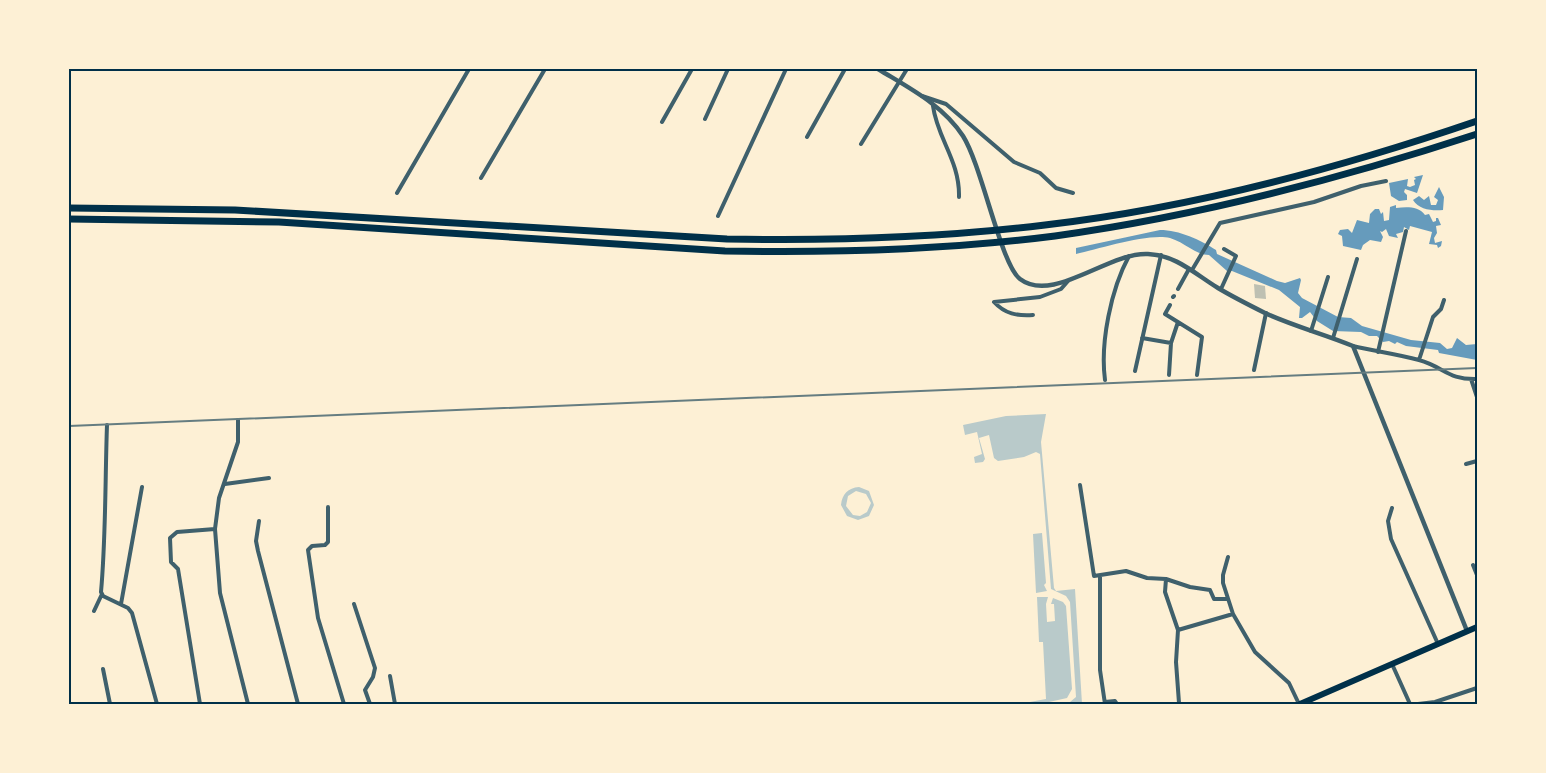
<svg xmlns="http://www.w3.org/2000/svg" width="1546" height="773" font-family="Lato,sans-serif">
<rect width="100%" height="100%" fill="#fdf0d5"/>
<path fill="#b9caca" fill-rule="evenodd" d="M 1046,414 L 1041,442 L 1054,588 L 1056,591 L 1075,589 L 1082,704 L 1059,704 L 1070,702 L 1076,697 L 1070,602 L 1066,596 L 1051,589 L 1040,454 L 1036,452 L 1024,457 L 998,461 L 994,458 L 989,435 L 979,438 L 985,459 L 983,462 L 975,463 L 974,457 L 982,454 L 977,432 L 965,435 L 963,425 L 1006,416 Z
M 859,487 L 869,491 L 874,505 L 869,516 L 858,520 L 847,516 L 841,505 C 842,494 848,488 859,487 ZM 856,491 L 866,494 L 871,503 L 867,512 L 860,516 L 853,515 L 846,506 L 848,496 Z
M 1042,533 L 1046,583 L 1044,585 L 1047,591 L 1036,593 L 1033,534 Z
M 1037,597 L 1048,597 L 1046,604 L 1047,622 L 1055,621 L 1054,604 L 1051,604 L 1053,598 L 1063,602 L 1066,606 L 1072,689 L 1067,698 L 1040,704 L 1019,704 L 1046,699 L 1043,642 L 1039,642 Z"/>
<path fill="#669bbc" d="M 1423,175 L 1417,193 L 1405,189 L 1404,192 L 1407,195 L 1407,200 L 1399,201 L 1391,196 L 1389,183 L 1408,179 L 1407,186 L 1410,187 L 1415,185 L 1414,180 L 1416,179 L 1414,177 Z
M 1439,187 L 1444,197 L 1443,210 C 1433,211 1419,210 1413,200 L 1419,196 L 1424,200 L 1429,196 L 1431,205 L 1436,205 L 1438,200 L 1434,197 Z
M 1396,205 L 1396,208 C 1407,207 1418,206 1425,215 L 1429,214 L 1433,222 L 1436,221 L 1436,218 L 1438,218 L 1441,225 L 1436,226 L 1437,233 L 1434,238 L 1435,243 L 1442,241 L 1441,246 L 1438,248 L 1437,245 L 1429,244 L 1432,232 L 1410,226 L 1409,230 L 1404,227 L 1403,232 L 1396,234 L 1398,238 L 1389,236 L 1386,229 L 1382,232 L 1380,231 L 1383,237 L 1381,242 L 1370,240 L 1363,245 L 1361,250 L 1343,246 L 1342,236 L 1338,234 L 1340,230 L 1348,229 L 1352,233 L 1357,220 L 1369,223 L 1370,214 L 1375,209 L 1379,209 L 1381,214 L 1383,212 L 1384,221 L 1389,220 L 1390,207 Z
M 1160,230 C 1179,230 1201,240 1216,250 L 1217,254 L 1277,281 L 1285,283 L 1300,278 L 1301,280 L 1298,293 L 1302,298 L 1338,317 L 1351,318 L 1362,326 L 1411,340 L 1440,343 L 1447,349 L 1452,348 L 1457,338 L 1466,345 L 1477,344 L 1477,360 L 1439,353 L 1438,350 L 1406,346 L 1397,342 L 1395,344 L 1389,341 L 1383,342 L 1377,336 L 1369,336 L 1361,332 L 1333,331 L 1317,321 L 1310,312 L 1302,318 L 1299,318 L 1300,307 L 1279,290 L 1232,271 L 1227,271 L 1209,255 C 1196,255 1184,242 1170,238 C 1148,233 1099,249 1076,254 L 1076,248 Z"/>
<path fill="#bec0b2" d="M 1254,284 L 1265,286 L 1266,299 L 1255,298 Z"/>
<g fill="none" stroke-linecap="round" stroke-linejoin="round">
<path stroke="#3f606c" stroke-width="4" d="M 922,96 L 946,104 L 1014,162 L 1040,173 L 1056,188 L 1073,193
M 933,106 C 937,138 960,161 959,197
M 705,119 L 728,69
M 662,122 L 692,69
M 807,137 L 845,69
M 861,144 L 907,69
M 481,178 L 545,69
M 397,193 L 469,69
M 718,216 L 786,69
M 1192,270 L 1220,223 L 1314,202 L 1361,186 L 1386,181
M 1178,289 L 1189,269
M 1221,289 L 1236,256 L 1224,249
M 1173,297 L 1174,296
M 1170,305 L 1165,314 L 1202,337 L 1197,375
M 1033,315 C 1017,316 1005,314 994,302 L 1040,297 L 1061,289 L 1068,281
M 1311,331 L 1328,277
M 1142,338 L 1171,343
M 1333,338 L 1357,259
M 1353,346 C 1374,351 1397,354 1419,360 C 1444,367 1448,380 1477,379
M 1378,352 L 1406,231
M 1419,360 L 1433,317 L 1441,309 L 1444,300
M 1254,370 L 1266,313
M 1135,371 L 1161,255
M 1169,375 L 1171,343 L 1178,322
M 1471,379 L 1477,397
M 1105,380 C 1100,343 1111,289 1129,256
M 238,420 L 238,442 L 219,498 L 215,529 L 220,593 L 248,704
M 107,425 C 105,481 106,537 101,592 L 103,596 L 128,608 L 132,613 L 157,704
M 1466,464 L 1477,461
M 225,484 L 269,478
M 1080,485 L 1094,576 L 1126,571 L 1147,578 L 1166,579 L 1190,587 L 1210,590 L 1214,599 L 1227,599
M 328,507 L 328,542 L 325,545 L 312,546 L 308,550 L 318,618 L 344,704
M 1392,508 L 1388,521 L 1391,539 L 1438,644
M 259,521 L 256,541 L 258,551 L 298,704
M 1228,557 L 1223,575 L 1223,583 L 1233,614 L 1255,652 L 1289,683 L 1299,704
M 1473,565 L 1477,575
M 1100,576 L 1100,670 L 1105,704
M 1166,579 L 1165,592 L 1178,630 L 1233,614
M 121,604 L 142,487
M 354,604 L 375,668 L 373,677 L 365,690 L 370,704
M 94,611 L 102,594
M 1178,630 L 1176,662 L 1179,703
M 1392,664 L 1410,704
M 103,669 L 110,704
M 390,676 L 395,704
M 1105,702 L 1115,701 L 1117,704
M 200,704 L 178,569 L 171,562 L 170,538 L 177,532 L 215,529
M 1418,704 L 1435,702 L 1477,688"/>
<path stroke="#3f606c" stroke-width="4.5" d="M 878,69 C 909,88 943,105 963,136 C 982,166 1001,265 1020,279 C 1053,304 1108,252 1148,254 C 1176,255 1195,274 1218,288 C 1233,297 1249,305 1265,313 C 1293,326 1324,334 1353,346 L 1467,631"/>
<path stroke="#003049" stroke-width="6" d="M 1300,704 L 1477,627"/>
<path stroke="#003049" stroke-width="7" d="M 69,208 L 235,210 L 727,239 C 833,241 939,238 1045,225 C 1193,208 1337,169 1477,121
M 69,219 L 279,222 L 725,251 C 834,253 946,250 1055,236 C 1199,216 1340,179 1477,134"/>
<path stroke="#657d81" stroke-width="2" d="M 69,426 L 1477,368"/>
</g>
<rect width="1546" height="773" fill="none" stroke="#fdf0d5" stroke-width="140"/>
<rect x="70" y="70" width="1406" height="633" fill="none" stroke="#003049" stroke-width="2"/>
</svg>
